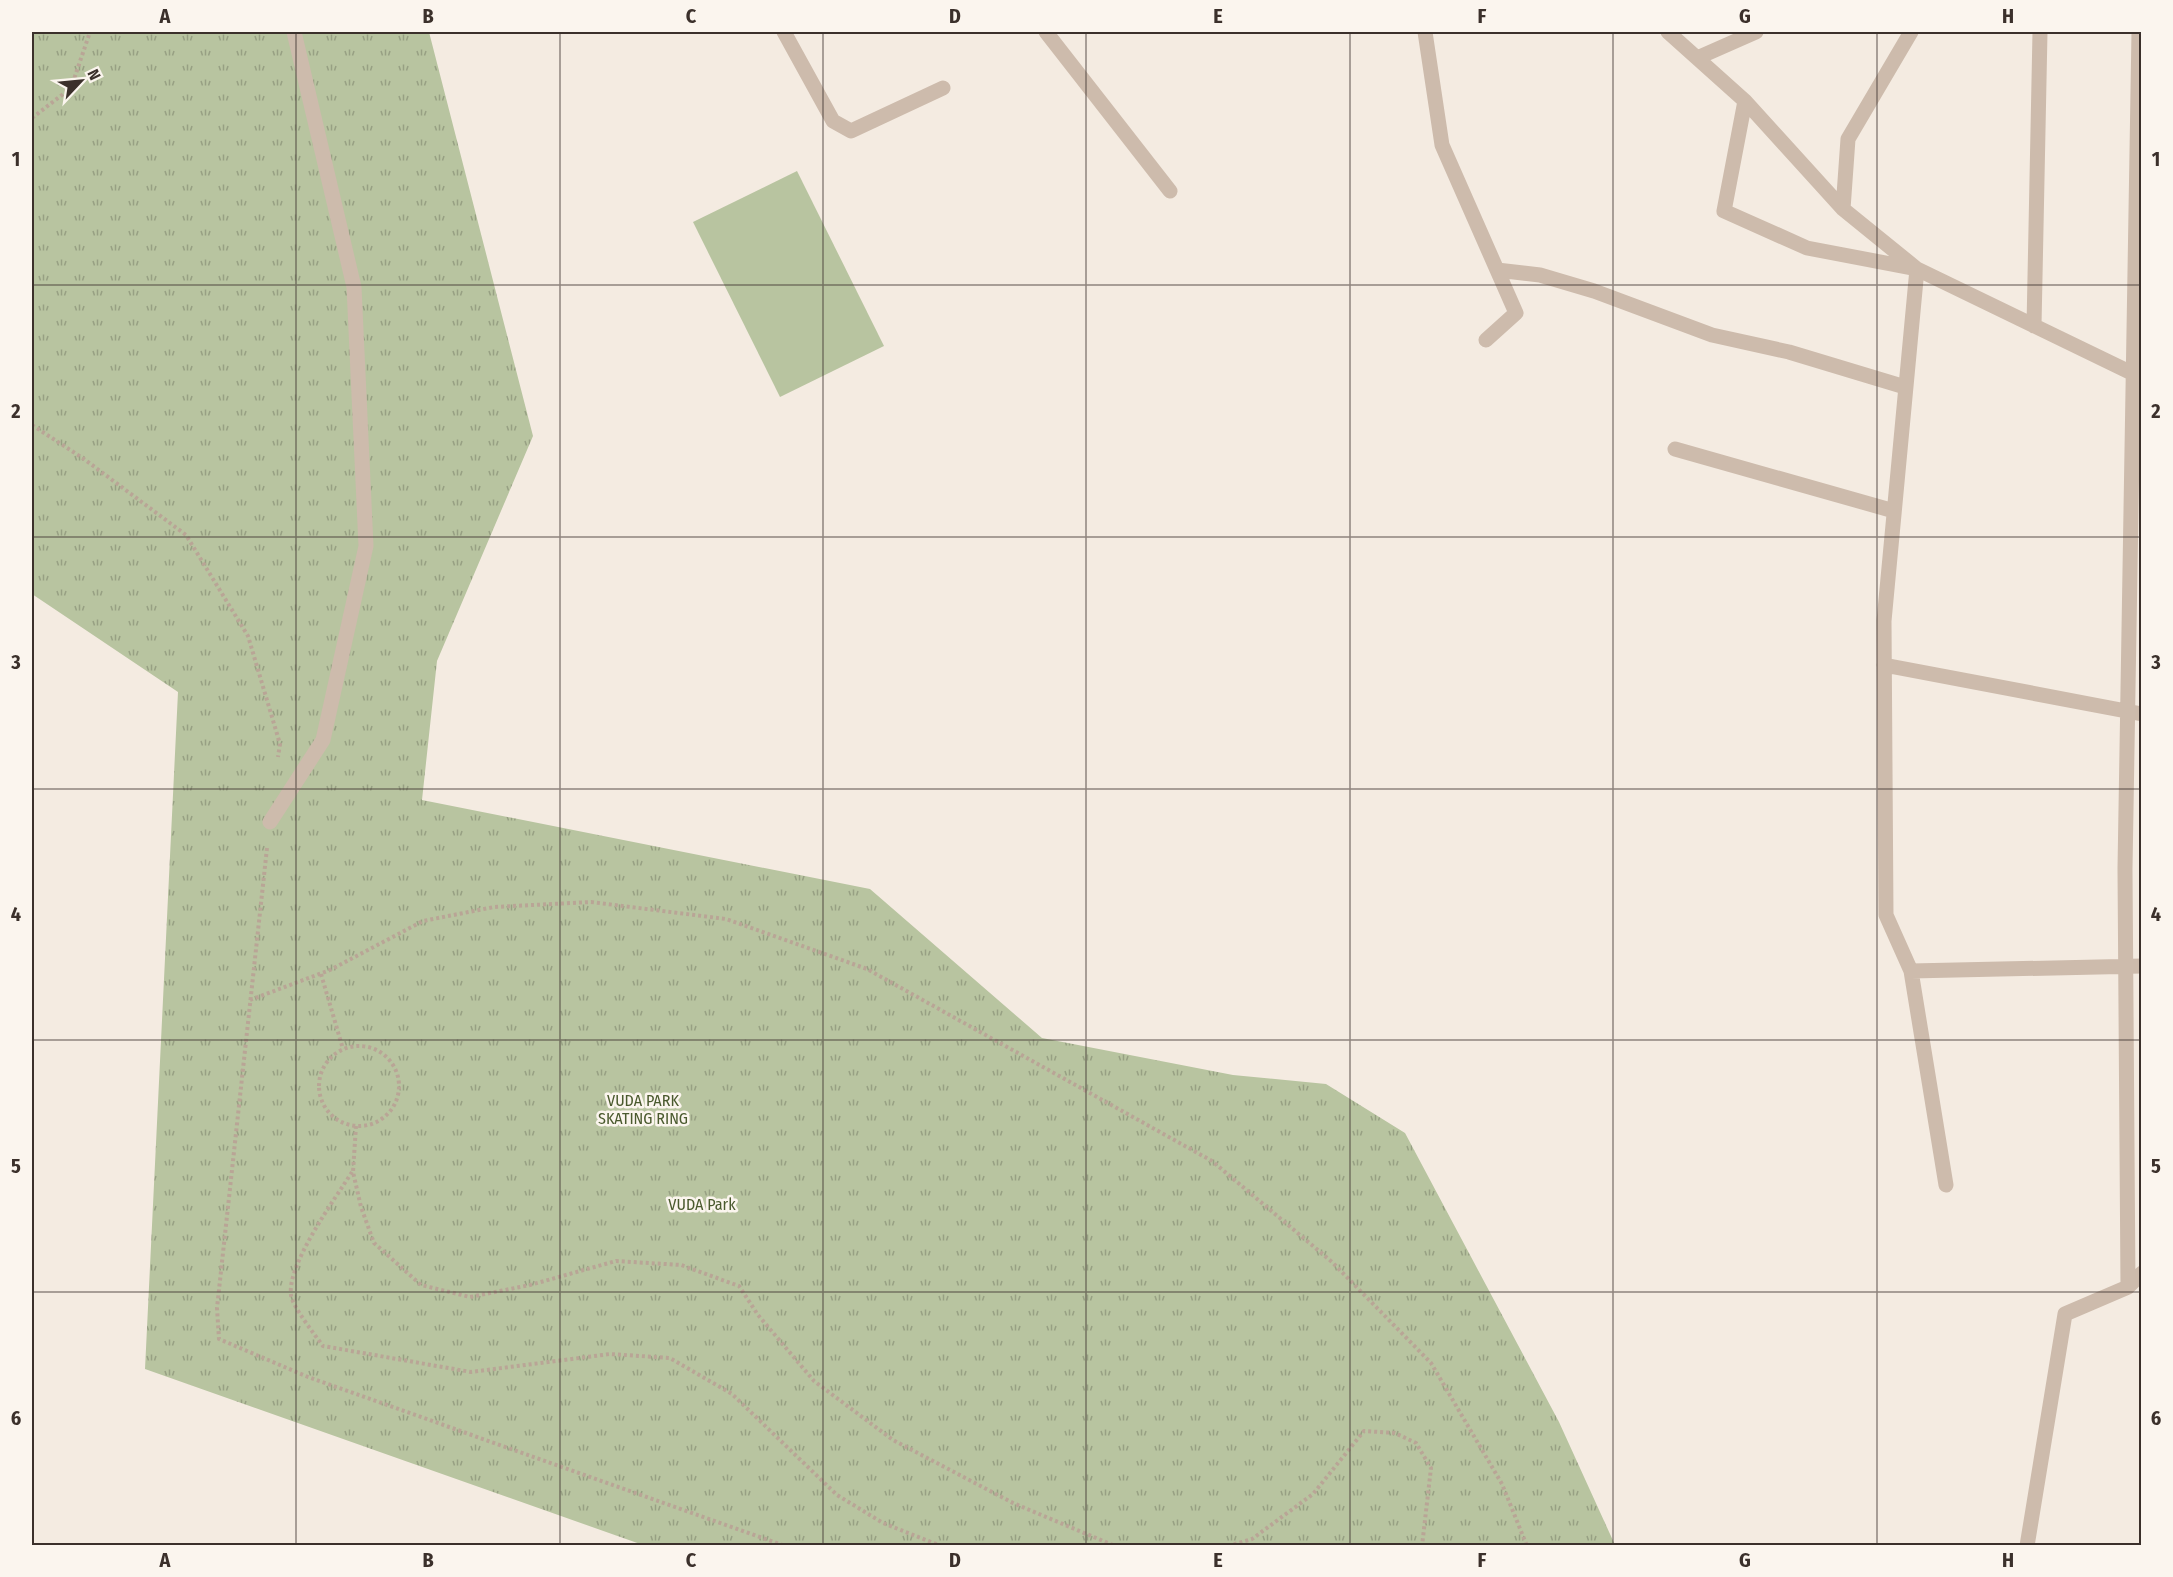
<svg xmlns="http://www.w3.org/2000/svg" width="2173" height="1577" font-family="'Fira Sans Condensed',sans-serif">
<defs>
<pattern id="grass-tufts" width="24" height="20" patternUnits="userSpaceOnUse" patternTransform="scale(1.5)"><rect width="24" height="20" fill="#b8c4a0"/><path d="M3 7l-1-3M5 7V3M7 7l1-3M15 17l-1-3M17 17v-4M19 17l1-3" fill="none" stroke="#97a083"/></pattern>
</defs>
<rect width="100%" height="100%" fill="#f4ebe1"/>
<path fill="url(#grass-tufts)" d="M 32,32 L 429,32 L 533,436 L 437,661 L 422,800 L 870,889 L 1042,1038 L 1233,1075 L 1326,1084 L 1405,1133 L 1559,1422 L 1615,1545 L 643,1545 L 145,1369 L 178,692 L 32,594 Z"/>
<path fill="#b8c4a0" d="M 797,171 L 884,346 L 780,397 L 693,222 Z"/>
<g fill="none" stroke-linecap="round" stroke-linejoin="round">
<path stroke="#b9a596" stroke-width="4" stroke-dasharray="3 3" stroke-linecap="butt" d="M 32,118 L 71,88 L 90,32
M 32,425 L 84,459 L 186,535 L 248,636 L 280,744 L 278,757
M 267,848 L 217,1308 L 219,1339 L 308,1377 L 785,1546
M 321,974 L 343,1049
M 250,1000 L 330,970 L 423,921 L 494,907 L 591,902 L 726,919 L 867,969 L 1212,1161 L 1332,1262 L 1431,1363 L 1502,1484 L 1527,1546
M319 1086a40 40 0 1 1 80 0a40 40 0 1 1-80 0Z
M 356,1126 L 353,1172 L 361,1207 L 374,1243 L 421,1285 L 470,1297 L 530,1285 L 616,1261 L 681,1265 L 739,1286 L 758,1315 L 814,1381 L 893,1440 L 1013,1503 L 1115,1546
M 352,1172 C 335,1199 287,1264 291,1295 C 292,1306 315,1335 323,1346 L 471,1372 L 610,1354 L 670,1358 L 732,1394 L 837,1495 L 883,1523 L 941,1546
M 1228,1546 L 1252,1539 L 1313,1494 L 1364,1431 L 1395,1433 L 1416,1443 L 1431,1468 L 1422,1546"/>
<path stroke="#cdbbac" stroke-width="15" d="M 784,32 L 833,121 L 851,131 L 943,88
M 270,822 L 323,740 L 366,546 L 354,287 L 294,32"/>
<path stroke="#cdbbac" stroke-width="15" d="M 1046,32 L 1170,191
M 1425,32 L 1442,145 L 1516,313 L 1486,340
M 1668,32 L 1745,101 L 1843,209 L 1917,269 L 1884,621 L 1886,915 L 1911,971 L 1946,1185
M 1697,58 L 1756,32
M 1745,101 L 1724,211 L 1807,248 L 1917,269 L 2142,378
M 1843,209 L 1848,139 L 1911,32
M 1497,270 L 1540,275 L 1594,291 L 1712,335 L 1789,352 L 1905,387
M 2034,326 L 2040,32
M 1675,449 L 1894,511
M 1884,665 L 2142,714
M 1911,971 L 2142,966
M 2128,1287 L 2125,869 L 2139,32
M 2027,1546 L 2065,1314 L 2128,1287 L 2142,1273"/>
</g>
<path fill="none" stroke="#3b302b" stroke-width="1.5" stroke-opacity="0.55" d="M 296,32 L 296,1546M 560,32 L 560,1546M 823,32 L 823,1546M 1086,32 L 1086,1546M 1350,32 L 1350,1546M 1613,32 L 1613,1546M 1877,32 L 1877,1546M 32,285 L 2142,285M 32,537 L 2142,537M 32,789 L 2142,789M 32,1040 L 2142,1040M 32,1292 L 2142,1292"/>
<g text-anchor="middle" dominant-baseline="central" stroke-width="5" stroke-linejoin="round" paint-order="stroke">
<g font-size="16" fill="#4a5a2e" stroke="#fbf5ee">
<text x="643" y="1100">VUDA PARK<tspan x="643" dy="18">SKATING RING</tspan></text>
<text x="702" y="1204">VUDA Park</text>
</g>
</g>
<rect width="2173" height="1577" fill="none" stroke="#fbf5ee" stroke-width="66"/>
<g transform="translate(81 81) rotate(64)" stroke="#fbf5ee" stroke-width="4.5" paint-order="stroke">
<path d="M0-4.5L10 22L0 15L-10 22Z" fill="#3b302b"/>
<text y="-9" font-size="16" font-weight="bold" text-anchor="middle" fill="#3b302b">N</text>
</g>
<rect x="33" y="33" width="2107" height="1511" fill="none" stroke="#3b302b" stroke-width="2"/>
<g font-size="20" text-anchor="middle" font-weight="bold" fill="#3b302b">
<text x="165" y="23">A</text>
<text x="428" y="23">B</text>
<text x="691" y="23">C</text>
<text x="955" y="23">D</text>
<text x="1218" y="23">E</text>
<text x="1482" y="23">F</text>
<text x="1745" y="23">G</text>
<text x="2008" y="23">H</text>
<text x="16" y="166">1</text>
<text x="2156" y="166">1</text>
<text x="16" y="418">2</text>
<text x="2156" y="418">2</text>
<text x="16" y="669">3</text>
<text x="2156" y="669">3</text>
<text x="16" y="921">4</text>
<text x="2156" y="921">4</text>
<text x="16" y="1173">5</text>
<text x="2156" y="1173">5</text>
<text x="16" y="1425">6</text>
<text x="2156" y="1425">6</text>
<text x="165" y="1567">A</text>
<text x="428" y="1567">B</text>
<text x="691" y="1567">C</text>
<text x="955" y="1567">D</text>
<text x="1218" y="1567">E</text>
<text x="1482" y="1567">F</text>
<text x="1745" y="1567">G</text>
<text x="2008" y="1567">H</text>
</g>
</svg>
